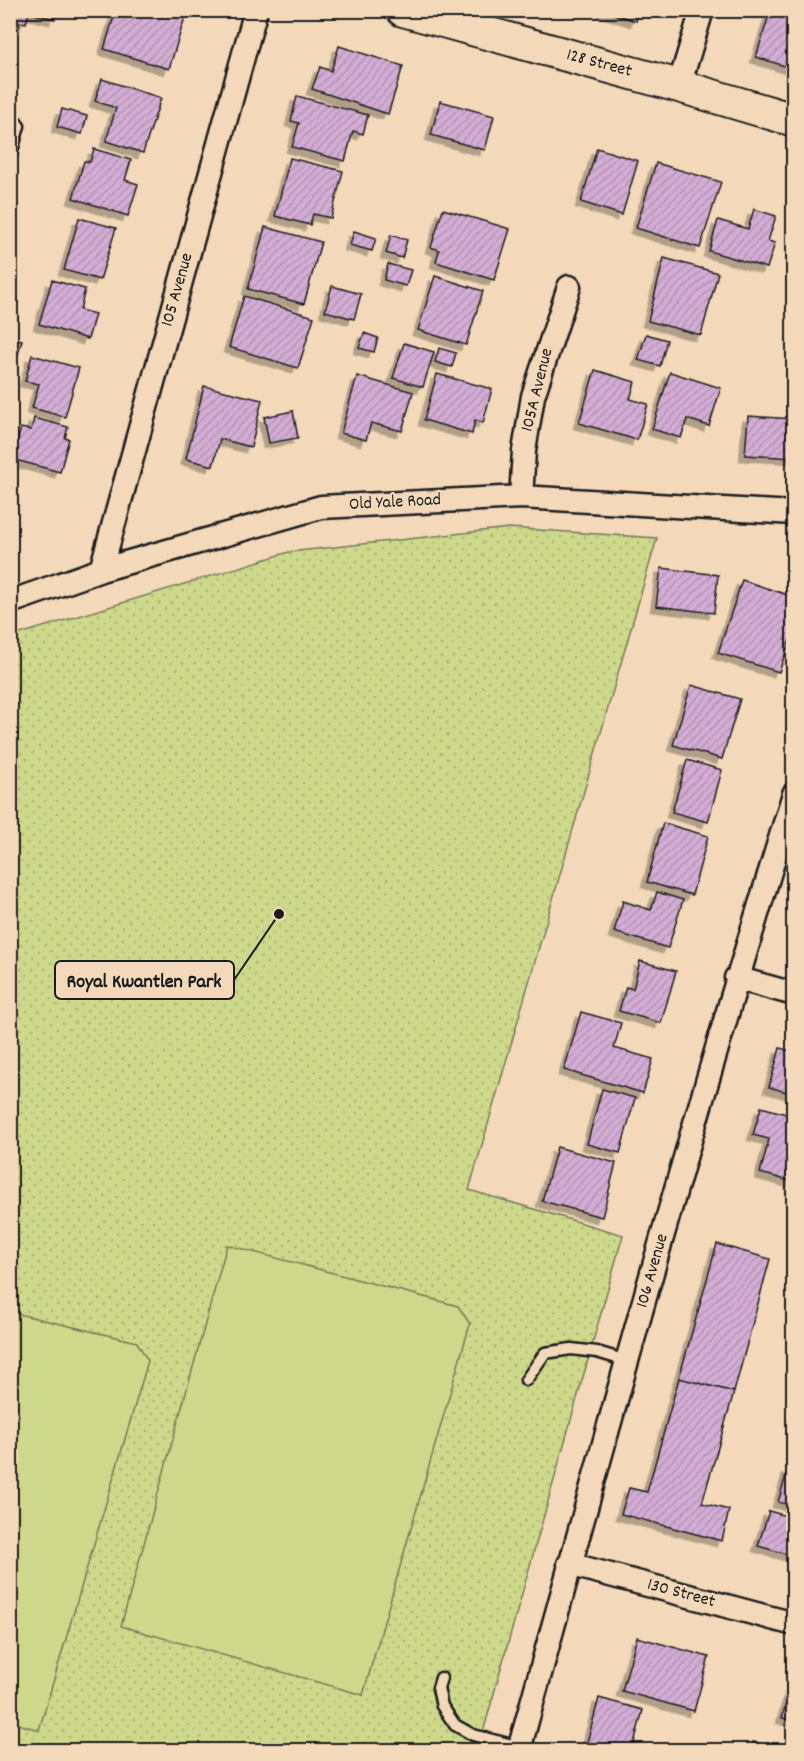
<svg xmlns="http://www.w3.org/2000/svg" width="804" height="1761" font-family="Dekko,sans-serif">
<defs>
<pattern id="park-dots" width="8" height="8" patternUnits="userSpaceOnUse" patternTransform="scale(1.5)"><rect width="8" height="8" fill="#cdd88b"/><path d="M2 2h.1M6 6h.1" fill="none" stroke="#afb977" stroke-width="1.8" stroke-linecap="round"/></pattern>
<pattern id="building-hatch" width="6" height="6" patternUnits="userSpaceOnUse" patternTransform="scale(1.5)"><rect width="6" height="6" fill="#d3acd4"/><path d="M-1 1l2-2M0 6l6-6M5 7l2-2" fill="none" stroke="#b593b5"/></pattern>
<filter id="shadow"><feDropShadow dx="-5.5" dy="5.5" stdDeviation="0" flood-color="#0004"/></filter>
</defs>
<rect width="100%" height="100%" fill="#f3d9ba"/>
<filter id="ink" filterUnits="userSpaceOnUse"><feTurbulence type="fractalNoise" baseFrequency=".0167" numOctaves="2"/><feDisplacementMap in="SourceGraphic" scale="12" xChannelSelector="R" yChannelSelector="G"/><feConvolveMatrix kernelMatrix="1 2 1 2 8 2 1 2 1" color-interpolation-filters="sRGB"/></filter>
<g filter="url(#ink)">
<path fill="url(#park-dots)" stroke="#747a54" stroke-width="1.5" d="M 509,528 L 657,538 L 469,1190 L 623,1235 L 478,1750 L 11,1750 L 10,637 L 289,552 Z"/>
<path fill="#cdd88b" stroke="#747a54" stroke-width="1.5" d="M 227,1245 L 458,1306 L 470,1324 L 363,1695 L 121,1626 Z
M 10,1312 L 137,1342 L 148,1361 L 39,1730 L 11,1722 Z"/>
<path fill="url(#building-hatch)" stroke="#1c1c1c" stroke-width="1.5" filter="url(#shadow)" d="M 10,10 L 57,10 L 55,19 L 29,13 L 26,23 L 20,22 L 18,30 L 10,28 Z
M 116,10 L 174,10 L 186,14 L 169,69 L 104,49 Z
M 601,10 L 639,10 L 636,21 Z
M 770,12 L 794,20 L 794,69 L 756,57 Z
M 339,46 L 403,66 L 388,114 L 312,89 L 320,67 L 331,71 Z
M 102,79 L 161,98 L 143,153 L 106,141 L 116,108 L 95,101 Z
M 297,96 L 368,115 L 363,134 L 353,131 L 345,161 L 292,147 L 299,123 L 291,121 Z
M 440,101 L 494,116 L 485,150 L 431,135 Z
M 62,109 L 87,116 L 82,134 L 57,127 Z
M 597,148 L 638,161 L 622,215 L 581,202 Z
M 94,149 L 131,160 L 125,180 L 138,184 L 128,216 L 73,198 L 84,161 L 90,162 Z
M 290,158 L 343,171 L 331,218 L 313,214 L 310,225 L 275,216 Z
M 656,163 L 721,182 L 700,248 L 636,228 Z
M 443,209 L 510,229 L 494,280 L 436,262 L 439,250 L 431,247 Z
M 754,209 L 776,216 L 768,241 L 775,243 L 767,268 L 709,251 L 718,220 L 748,229 Z
M 79,218 L 116,228 L 100,280 L 64,270 Z
M 265,227 L 321,242 L 304,304 L 248,289 Z
M 354,231 L 376,238 L 372,251 L 350,245 Z
M 391,235 L 407,240 L 402,258 L 386,253 Z
M 664,258 L 718,273 L 701,335 L 648,321 Z
M 388,264 L 411,270 L 406,286 L 384,280 Z
M 435,276 L 483,291 L 466,345 L 418,330 Z
M 52,280 L 85,289 L 80,310 L 95,314 L 88,339 L 39,324 Z
M 332,286 L 361,294 L 354,319 L 325,311 Z
M 244,296 L 314,317 L 298,368 L 229,347 Z
M 364,333 L 378,338 L 374,352 L 359,348 Z
M 646,334 L 667,340 L 660,366 L 638,360 Z
M 10,337 L 22,340 L 16,361 L 10,360 Z
M 404,343 L 434,352 L 423,387 L 393,378 Z
M 439,348 L 456,353 L 452,367 L 435,362 Z
M 32,355 L 79,368 L 65,417 L 32,408 L 39,384 L 25,381 Z
M 595,370 L 635,382 L 630,399 L 648,404 L 637,440 L 579,423 Z
M 670,372 L 721,388 L 709,426 L 687,419 L 681,438 L 652,429 Z
M 437,374 L 492,389 L 483,423 L 475,420 L 472,434 L 424,420 Z
M 357,376 L 413,392 L 402,431 L 371,423 L 366,440 L 341,433 Z
M 204,386 L 262,400 L 251,447 L 220,439 L 213,466 L 186,459 Z
M 293,411 L 298,438 L 269,443 L 264,417 Z
M 748,416 L 794,419 L 794,458 L 745,455 Z
M 34,418 L 68,427 L 65,438 L 69,439 L 60,472 L 12,459 L 21,428 L 31,430 Z
M 661,568 L 718,575 L 714,613 L 656,606 Z
M 742,580 L 794,597 L 794,628 L 779,672 L 718,653 Z
M 691,685 L 740,699 L 722,759 L 673,745 Z
M 687,760 L 722,770 L 708,822 L 672,812 Z
M 663,823 L 708,836 L 692,895 L 647,882 Z
M 657,892 L 683,900 L 668,948 L 614,932 L 623,901 L 651,910 Z
M 640,961 L 676,971 L 661,1023 L 619,1011 L 626,987 L 633,989 Z
M 581,1012 L 621,1023 L 614,1048 L 653,1059 L 643,1093 L 564,1070 Z
M 780,1048 L 794,1052 L 794,1094 L 769,1087 Z
M 602,1089 L 635,1098 L 620,1153 L 587,1144 Z
M 761,1107 L 794,1116 L 794,1182 L 760,1173 L 769,1139 L 753,1135 Z
M 557,1147 L 616,1163 L 602,1217 L 542,1201 Z
M 717,1244 L 770,1259 L 734,1392 L 679,1378 Z
M 679,1378 L 734,1392 L 702,1503 L 729,1510 L 722,1541 L 621,1514 L 629,1488 L 647,1492 Z
M 788,1469 L 794,1470 L 794,1506 L 778,1502 Z
M 769,1511 L 794,1518 L 794,1543 L 790,1555 L 758,1546 Z
M 637,1637 L 709,1657 L 694,1711 L 622,1691 Z
M 794,1675 L 794,1721 L 782,1718 Z
M 599,1698 L 643,1710 L 632,1750 L 585,1750 Z
M 753,1742 L 787,1750 L 752,1750 Z"/>
<g fill="none" stroke-linecap="round" stroke-linejoin="round">
<defs>
<path id="service" d="M 10,113 L 19,126 L 10,158
M 526,1380 L 545,1353 L 571,1349 L 597,1352 L 627,1361
M 441,1678 L 438,1688 L 442,1706 L 455,1725 L 473,1735 L 520,1747"/>
<path id="minor" d="M 679,86 L 702,10
M 521,497 L 524,451 L 533,396 L 569,287
M 101,570 L 256,10
M 10,602 L 101,570 L 321,507 L 521,497 L 794,513
M 736,978 L 794,994
M 569,1564 L 794,1624
M 519,1750 C 607,1431 695,1111 794,794"/>
<path id="secondary" d="M 403,10 L 679,86 L 794,120"/>
</defs>
<use href="#service" stroke="#1c1c1c" stroke-width="15"/>
<use href="#minor" stroke="#1c1c1c" stroke-width="27"/>
<use href="#secondary" stroke="#1c1c1c" stroke-width="36"/>
<use href="#service" stroke="#f3d9ba" stroke-width="10"/>
<use href="#minor" stroke="#f3d9ba" stroke-width="22"/>
<use href="#secondary" stroke="#f3d9ba" stroke-width="32"/>
</g>
</g>
<g text-anchor="middle" dominant-baseline="central" stroke-width="4.5" stroke-linejoin="round" paint-order="stroke">
<g font-size="18" fill="#1c1c1c" stroke="#f3d9ba">
<text transform="translate(599 64) rotate(15)">128 Street</text>
<text transform="translate(178 290) rotate(-74)">105 Avenue</text>
<text transform="translate(538 390) rotate(-76)">105A Avenue</text>
<text transform="translate(395 503) rotate(-3)">Old Yale Road</text>
<text transform="translate(653 1271) rotate(-74)">106 Avenue</text>
<text transform="translate(681 1594) rotate(15)">130 Street</text>
</g>
</g>
<path fill="none" stroke="#1c1c1c" stroke-width="2" d="M279 914L234 980"/>
<circle fill="#1c1c1c" stroke="#f3d9ba" stroke-width="2" cx="279" cy="914" r="6"/>
<rect fill="#f3d9ba" stroke="#1c1c1c" stroke-width="2" x="55" y="961" width="179" height="38" rx="6"/>
<g font-size="20" text-anchor="middle" font-weight="bold" fill="#1c1c1c">
<text x="144" y="987">Royal Kwantlen Park</text>
</g>
<rect width="804" height="1761" fill="none" stroke="#f3d9ba" stroke-width="36"/>
<rect x="18" y="18" width="768" height="1725" fill="none" stroke="#1c1c1c" stroke-width="2" filter="url(#ink)"/>
</svg>
